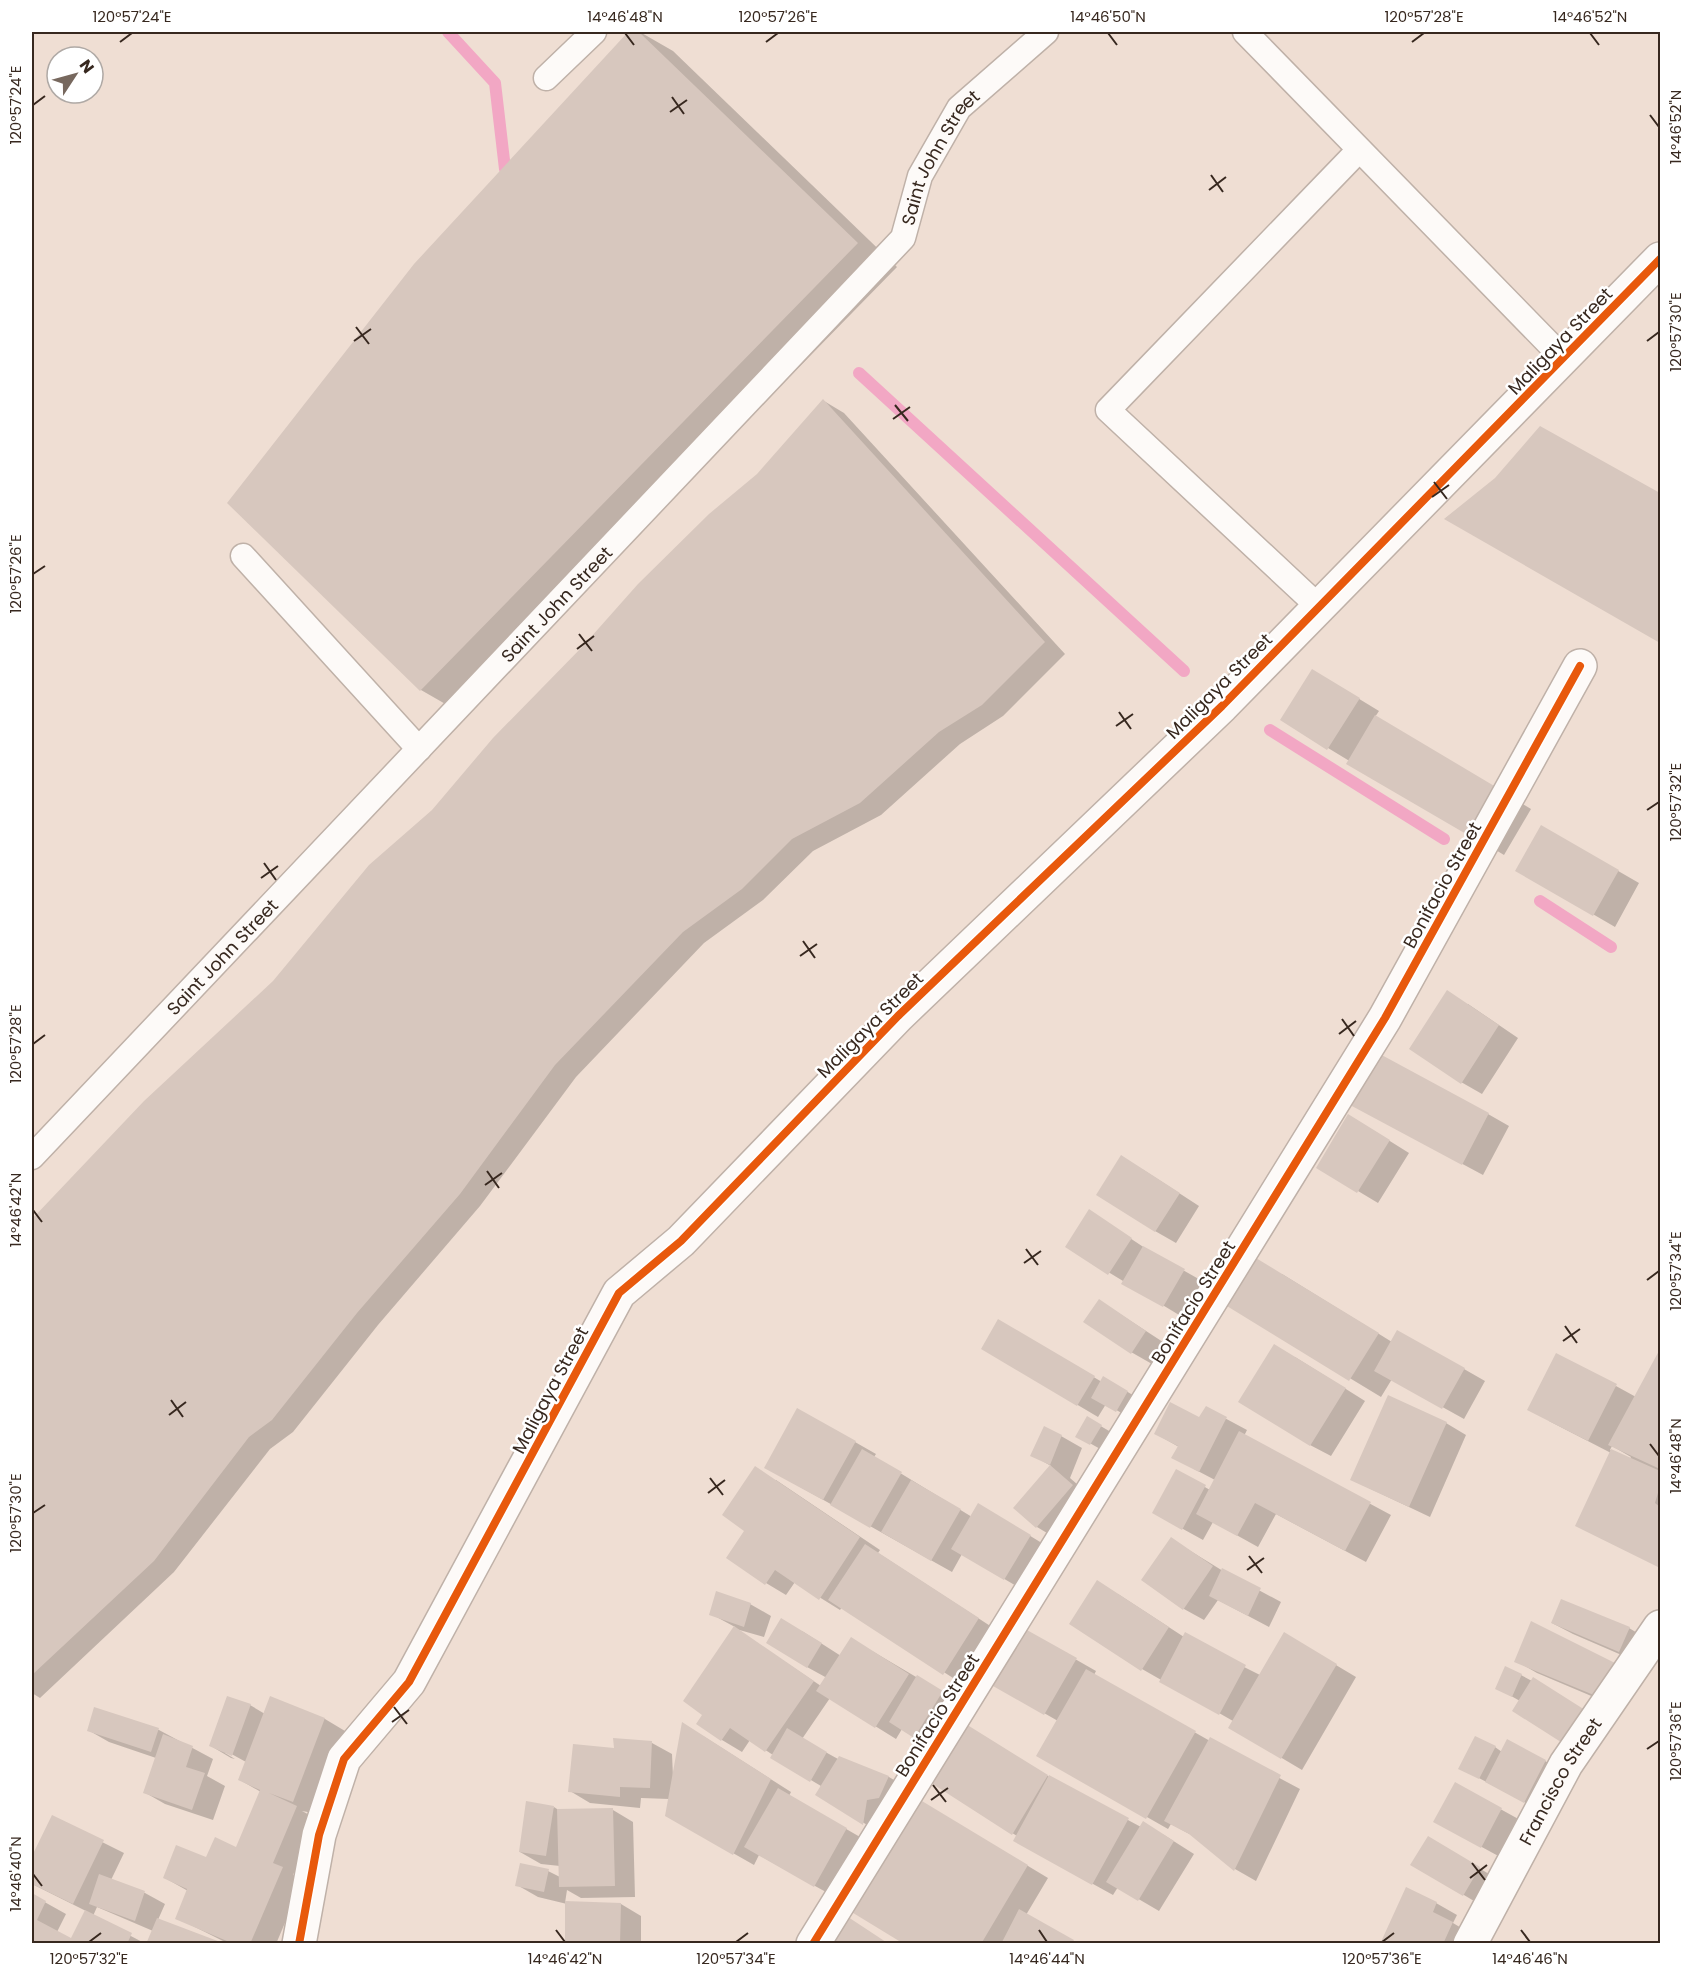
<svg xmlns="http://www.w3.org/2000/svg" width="1692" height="1975" font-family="Poppins,sans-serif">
<rect width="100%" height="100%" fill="#efded3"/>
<path fill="#0003" fill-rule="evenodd" d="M 630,32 L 640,32 L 673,51 L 897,267 L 461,713 L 421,690 L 415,265 Z
M 824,401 L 844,413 L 1065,654 L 1003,716 L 960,744 L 881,815 L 813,851 L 763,900 L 704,943 L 576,1077 L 480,1206 L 378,1325 L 293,1432 L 270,1449 L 174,1572 L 40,1698 L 32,1693 L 32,1221 L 274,982 L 433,811 L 758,475 Z
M 1541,428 L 1660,495 L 1660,641 L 1446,518 L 1496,479 Z
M 1333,683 L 1379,711 L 1375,717 L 1531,809 L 1504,855 L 1282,720 Z
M 1542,827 L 1639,883 L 1615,927 L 1517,870 Z
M 1468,1004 L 1518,1038 L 1482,1094 L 1461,1082 Z
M 1488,1114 L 1509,1126 L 1483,1175 L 1373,1116 Z
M 1369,1128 L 1409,1153 L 1378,1203 L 1358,1191 Z
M 1142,1169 L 1199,1206 L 1176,1243 L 1155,1231 Z
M 1089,1211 L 1151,1252 L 1204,1282 L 1184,1318 L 1067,1247 Z
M 1282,1274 L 1392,1342 L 1464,1369 L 1485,1381 L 1464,1419 L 1392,1379 L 1381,1397 L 1224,1302 Z
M 1100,1301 L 1166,1344 L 1152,1364 L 1131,1352 Z
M 999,1321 L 1102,1382 L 1104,1378 L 1148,1404 L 1137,1422 L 1106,1404 L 1098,1417 L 983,1349 Z
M 1660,1352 L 1660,1567 L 1587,1531 L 1611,1453 L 1549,1421 L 1616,1386 L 1636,1397 ZM 1612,1446 L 1631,1457 L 1630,1459 L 1610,1450 Z
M 1295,1357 L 1365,1401 L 1331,1456 L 1310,1445 Z
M 1206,1408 L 1247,1430 L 1244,1436 L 1391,1515 L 1366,1562 L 1276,1514 L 1258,1547 L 1213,1522 L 1203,1540 L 1154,1513 L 1177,1471 L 1210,1490 L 1215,1480 L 1194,1469 L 1179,1447 L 1156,1434 L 1200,1419 Z
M 1087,1418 L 1121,1438 L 1111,1455 L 1077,1436 Z
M 1446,1423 L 1466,1435 L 1430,1517 L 1352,1480 Z
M 1061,1436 L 1082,1448 L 1070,1478 L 1093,1498 L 1057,1539 L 1037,1527 L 1051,1466 L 1032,1455 Z
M 855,1442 L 876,1454 L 874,1457 L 972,1517 L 999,1517 L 1050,1548 L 1025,1591 L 962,1554 L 952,1572 L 786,1479 Z
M 776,1480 L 880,1550 L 878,1553 L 998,1631 L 964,1685 L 842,1607 L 840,1610 L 795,1582 L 786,1595 L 766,1583 L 746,1530 Z
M 1171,1539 L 1223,1571 L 1281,1602 L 1269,1627 L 1218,1600 L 1204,1620 L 1184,1609 Z
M 1118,1594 L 1184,1637 L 1260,1675 L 1284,1634 L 1356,1677 L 1302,1770 L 1230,1727 L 1233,1721 L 1142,1669 Z
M 750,1604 L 771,1616 L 764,1637 L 736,1629 L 821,1686 L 827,1678 L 807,1667 L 802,1631 L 841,1656 L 872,1651 L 962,1704 L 935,1749 L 902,1729 L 896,1739 L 830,1698 L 802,1739 L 838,1759 L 889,1777 L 909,1789 L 884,1835 L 817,1795 L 821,1786 L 772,1757 L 773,1755 L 750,1740 L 742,1752 L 722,1740 L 704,1714 L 735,1627 L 711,1614 Z
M 1552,1623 L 1629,1628 L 1649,1640 L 1640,1663 L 1573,1634 Z
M 1019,1627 L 1096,1671 L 1094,1675 L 1210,1741 L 1300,1789 L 1256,1881 L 1235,1869 L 1195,1837 L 1171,1824 L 1168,1829 L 1038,1755 L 1058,1721 L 988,1681 Z
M 1516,1661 L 1618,1666 L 1622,1709 L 1537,1673 Z
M 1521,1675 L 1532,1681 L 1520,1701 L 1497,1688 Z
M 271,1698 L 325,1719 L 345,1731 L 313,1813 L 302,1811 L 317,1819 L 293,1875 L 313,1886 L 287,1918 L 276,1944 L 229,1944 L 177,1918 L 188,1891 L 165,1878 L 237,1848 L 261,1792 L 240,1780 L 246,1762 L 226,1751 L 225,1753 L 235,1759 L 231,1758 L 211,1746 L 250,1705 L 265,1714 Z
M 95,1709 L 159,1730 L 213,1759 L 207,1776 L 225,1786 L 213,1820 L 165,1804 L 144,1792 L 156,1758 L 109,1742 L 88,1730 Z
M 982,1735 L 1059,1783 L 1141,1827 L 1164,1835 L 1194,1854 L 1159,1911 L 1118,1887 L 1113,1895 L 1035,1852 L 1017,1836 L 927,1779 Z
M 703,1736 L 791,1792 L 789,1796 L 867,1841 L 835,1897 L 759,1855 L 754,1865 L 666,1815 L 669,1799 L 641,1798 L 640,1808 L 590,1803 L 570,1791 L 615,1750 L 652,1743 L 672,1754 L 673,1777 Z
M 1495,1747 L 1502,1752 L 1545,1761 L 1566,1773 L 1545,1813 L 1460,1768 Z
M 1455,1784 L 1522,1821 L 1502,1858 L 1456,1833 Z
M 554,1807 L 560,1811 L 613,1810 L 633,1822 L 635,1897 L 581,1898 L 567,1890 L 565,1903 L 621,1904 L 641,1916 L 641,1944 L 566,1944 L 567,1904 L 538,1897 L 517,1885 L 548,1871 L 560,1877 L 560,1866 L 541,1864 L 520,1852 Z
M 933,1809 L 1048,1878 L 1026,1915 L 1078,1944 L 907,1944 Z
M 52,1817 L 124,1853 L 111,1880 L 145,1893 L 165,1904 L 153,1931 L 97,1907 L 93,1916 L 146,1944 L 32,1944 L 32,1895 L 66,1914 L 57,1932 L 71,1940 L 86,1911 L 32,1884 L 32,1859 Z
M 1428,1838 L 1489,1874 L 1474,1901 L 1412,1864 Z
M 1436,1903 L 1457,1915 L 1453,1923 L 1473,1935 L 1469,1944 L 1382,1944 Z"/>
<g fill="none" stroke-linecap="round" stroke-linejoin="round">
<path stroke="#f2a7c4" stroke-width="12" d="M 448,32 L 495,83 L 505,169 L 516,175
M 859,373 L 1184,671
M 1270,730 L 1444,839
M 1540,901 L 1611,947"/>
</g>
<path fill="#d7c7be" d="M 628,32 L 639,32 L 858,243 L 420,691 L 227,503 L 414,264 Z
M 823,399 L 1045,642 L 982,705 L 939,732 L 860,803 L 792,839 L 742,889 L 683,932 L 555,1065 L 460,1194 L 357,1313 L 272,1420 L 249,1437 L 154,1561 L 32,1675 L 32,1219 L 144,1101 L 273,981 L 369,865 L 432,810 L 493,738 L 583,646 L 638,584 L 709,514 L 757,474 Z
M 1540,426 L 1660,493 L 1660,643 L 1444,519 L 1495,478 Z
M 1312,669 L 1360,698 L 1327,750 L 1280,720 Z
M 1375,715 L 1501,790 L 1473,838 L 1346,764 Z
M 1541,825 L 1619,870 L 1593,916 L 1515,871 Z
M 1447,990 L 1499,1025 L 1461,1084 L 1409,1049 Z
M 1378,1053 L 1489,1113 L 1462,1165 L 1350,1105 Z
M 1348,1114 L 1390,1140 L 1357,1193 L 1316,1168 Z
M 1121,1155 L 1180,1193 L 1155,1232 L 1096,1195 Z
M 1089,1209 L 1132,1238 L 1108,1275 L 1065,1247 Z
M 1143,1246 L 1185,1269 L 1163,1307 L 1121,1284 Z
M 1251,1255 L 1379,1333 L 1349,1381 L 1222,1303 Z
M 1099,1299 L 1146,1331 L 1131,1354 L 1083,1322 Z
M 998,1319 L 1095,1376 L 1077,1406 L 981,1349 Z
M 1397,1330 L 1465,1368 L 1442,1409 L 1374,1371 Z
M 1274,1344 L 1346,1388 L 1310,1446 L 1238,1402 Z
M 1660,1349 L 1660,1469 L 1608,1445 Z
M 1556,1353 L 1617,1384 L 1588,1441 L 1527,1410 Z
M 1103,1376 L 1128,1391 L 1116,1412 L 1091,1398 Z
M 1388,1395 L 1447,1422 L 1409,1507 L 1350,1480 Z
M 1170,1402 L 1199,1417 L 1206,1406 L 1227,1417 L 1199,1472 L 1171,1458 L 1178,1446 L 1154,1434 Z
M 797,1408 L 856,1441 L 823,1500 L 764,1468 Z
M 1087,1416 L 1102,1425 L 1090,1445 L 1075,1437 Z
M 1044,1426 L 1062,1435 L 1050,1465 L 1030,1456 Z
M 1239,1431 L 1371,1502 L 1345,1551 L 1255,1503 L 1237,1536 L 1196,1514 Z
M 862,1449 L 902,1472 L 870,1528 L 830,1505 Z
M 1611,1449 L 1660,1471 L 1660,1486 L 1655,1503 L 1660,1507 L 1660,1568 L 1575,1526 Z
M 1050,1465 L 1073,1485 L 1036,1528 L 1013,1508 Z
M 755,1466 L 860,1537 L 819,1600 L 775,1570 L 765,1585 L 726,1558 L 744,1531 L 722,1515 Z
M 1176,1469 L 1206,1485 L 1182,1530 L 1152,1513 Z
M 911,1480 L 961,1509 L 931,1561 L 881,1532 Z
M 978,1503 L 1031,1535 L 1004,1580 L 951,1549 Z
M 1171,1537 L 1213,1566 L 1183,1610 L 1141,1580 Z
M 865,1544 L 979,1618 L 943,1675 L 828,1600 Z
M 1222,1568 L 1261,1588 L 1248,1616 L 1209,1596 Z
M 1097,1580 L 1169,1627 L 1141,1671 L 1069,1624 Z
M 716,1591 L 751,1603 L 744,1627 L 709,1615 Z
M 1561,1599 L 1630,1627 L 1619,1652 L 1551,1623 Z
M 781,1618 L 822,1643 L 807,1668 L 766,1643 Z
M 1531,1621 L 1619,1665 L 1601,1698 L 1514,1662 Z
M 1018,1625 L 1077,1658 L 1044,1715 L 986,1682 Z
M 734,1626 L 814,1681 L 765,1752 L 730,1728 L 721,1741 L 696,1724 L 702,1715 L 683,1701 Z
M 1185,1632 L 1246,1665 L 1219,1715 L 1159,1682 Z
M 1284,1632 L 1337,1664 L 1281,1759 L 1228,1728 Z
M 851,1637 L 909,1674 L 875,1728 L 816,1691 Z
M 1505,1666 L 1522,1674 L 1512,1697 L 1495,1689 Z
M 1086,1669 L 1196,1731 L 1146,1819 L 1036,1756 Z
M 917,1675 L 943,1691 L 914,1738 L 889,1722 Z
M 1533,1677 L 1585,1710 L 1564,1744 L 1512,1711 Z
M 227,1696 L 251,1704 L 232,1756 L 209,1746 Z
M 270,1696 L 325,1718 L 293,1802 L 269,1793 L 297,1806 L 273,1863 L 283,1867 L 250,1944 L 234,1944 L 175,1919 L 187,1889 L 163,1878 L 176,1845 L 206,1857 L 215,1837 L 236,1847 L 260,1790 L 238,1780 Z
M 94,1707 L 159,1728 L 151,1752 L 87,1731 Z
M 961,1721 L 1048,1775 L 1012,1835 L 925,1779 Z
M 682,1722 L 771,1779 L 733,1855 L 665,1816 Z
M 787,1728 L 827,1752 L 810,1782 L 770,1758 Z
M 163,1734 L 193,1746 L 186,1767 L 205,1773 L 192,1810 L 143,1793 Z
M 1475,1736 L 1496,1746 L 1479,1779 L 1458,1769 Z
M 1210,1737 L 1281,1775 L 1234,1871 L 1189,1834 L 1164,1821 Z
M 613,1738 L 652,1741 L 650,1788 L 620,1787 L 620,1797 L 568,1792 L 573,1744 L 614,1748 Z
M 1507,1739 L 1546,1760 L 1524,1803 L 1485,1782 Z
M 839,1756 L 889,1776 L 879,1798 L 867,1800 L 863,1825 L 815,1795 Z
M 1049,1775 L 1129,1818 L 1092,1885 L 1013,1841 Z
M 1455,1782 L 1502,1808 L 1481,1848 L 1433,1822 Z
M 778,1788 L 847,1828 L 814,1887 L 744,1847 Z
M 912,1795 L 1028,1865 L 981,1944 L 904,1944 L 845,1908 Z
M 526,1801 L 554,1806 L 546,1856 L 519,1852 Z
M 613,1808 L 615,1886 L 559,1887 L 557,1809 Z
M 52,1815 L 104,1840 L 73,1904 L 32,1884 L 32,1856 Z
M 1143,1821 L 1174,1841 L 1138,1901 L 1106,1882 Z
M 1428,1836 L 1480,1867 L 1463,1896 L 1410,1865 Z
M 520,1863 L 549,1869 L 544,1892 L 515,1886 Z
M 99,1874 L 145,1891 L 135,1921 L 89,1904 Z
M 1406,1887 L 1437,1902 L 1433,1912 L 1453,1922 L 1443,1944 L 1380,1944 Z
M 32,1893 L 46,1901 L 37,1920 L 71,1938 L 85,1910 L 132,1933 L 127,1944 L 32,1944 Z
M 565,1901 L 621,1903 L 620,1944 L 565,1944 Z
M 1019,1909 L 1074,1940 L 1072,1944 L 1001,1944 Z
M 842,1913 L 889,1944 L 822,1944 Z
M 157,1918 L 223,1943 L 223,1944 L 146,1944 Z"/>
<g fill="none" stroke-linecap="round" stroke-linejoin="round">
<defs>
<g id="service">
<path d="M 1245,32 L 1564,359"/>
<path d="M 546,78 L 594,32"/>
<path d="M 243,556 L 419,749"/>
<path d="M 1319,607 L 1108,410 L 1359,150"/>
<path id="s1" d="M 32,1157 L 903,238 L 920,176 L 959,108 L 1046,32"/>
</g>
<g id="minor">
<path d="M 299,1944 L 319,1835 L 344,1759 L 409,1682 L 619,1293 L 681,1241 L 898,1016 L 1222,706 L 1660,259"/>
<path d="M 813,1944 L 1385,1018 L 1580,666"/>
<path id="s2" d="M 1470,1944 L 1566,1764 L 1660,1627"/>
</g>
</defs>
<use href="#service" stroke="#bfb1a8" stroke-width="27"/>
<use href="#minor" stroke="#bfb1a8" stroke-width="36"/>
<use href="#service" stroke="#fdfaf8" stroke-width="24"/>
<use href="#minor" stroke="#fdfaf8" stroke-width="33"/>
<defs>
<path id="cycleway" d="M 299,1944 L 319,1835 L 344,1759 L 409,1682 L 619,1293 L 681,1241 L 898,1016 L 1222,706 L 1660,259
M 813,1944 L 1385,1018 L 1580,666"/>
</defs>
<use href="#cycleway" stroke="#fff" stroke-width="11"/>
<use href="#cycleway" stroke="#e8590c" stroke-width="8"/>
</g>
<path fill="none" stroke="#37281f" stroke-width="2" d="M 625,33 L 634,45M 1108,33 L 1117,45M 1590,33 L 1599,45M 120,42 L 132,33M 766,42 L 778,33M 1412,42 L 1424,33M 672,97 L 684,114M 33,105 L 45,96M 670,112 L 687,100M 1650,115 L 1659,127M 1211,175 L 1223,192M 1209,190 L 1226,177M 356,327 L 369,344M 354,341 L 371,329M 1647,341 L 1659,332M 895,405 L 908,421M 893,419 L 910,407M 1434,482 L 1447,499M 1432,497 L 1449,485M 33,574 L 45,566M 579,634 L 592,651M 577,649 L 594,636M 1119,712 L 1131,729M 1116,726 L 1133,714M 1647,810 L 1659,802M 264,863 L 276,880M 261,878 L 278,866M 803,941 L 815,958M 800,956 L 817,944M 1342,1019 L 1354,1036M 1339,1034 L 1356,1021M 33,1044 L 45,1035M 487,1171 L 499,1188M 485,1185 L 502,1173M 33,1210 L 42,1222M 1026,1249 L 1038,1265M 1024,1263 L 1041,1251M 1647,1280 L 1659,1271M 1565,1326 L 1577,1343M 1563,1341 L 1580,1329M 171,1400 L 183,1417M 169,1415 L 186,1402M 1650,1444 L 1659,1456M 710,1478 L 723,1495M 708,1493 L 725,1480M 33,1513 L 45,1505M 1249,1556 L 1262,1573M 1247,1570 L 1264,1558M 394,1707 L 407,1724M 392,1722 L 409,1710M 1647,1749 L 1659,1741M 933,1785 L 946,1802M 931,1800 L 948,1788M 1472,1863 L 1485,1880M 33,1874 L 42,1886M 1470,1878 L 1487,1865M 556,1930 L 565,1942M 1039,1930 L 1047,1942M 1521,1930 L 1530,1942M 89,1942 L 101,1933M 736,1942 L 748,1933M 1382,1942 L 1394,1933"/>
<g text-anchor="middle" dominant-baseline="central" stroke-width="5" stroke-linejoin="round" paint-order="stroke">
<g font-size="18" fill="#37281f" stroke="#fff">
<text stroke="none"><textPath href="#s1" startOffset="1356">Saint John Street</textPath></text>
<text transform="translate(1560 341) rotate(-46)">Maligaya Street</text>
<text stroke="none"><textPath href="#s1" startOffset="762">Saint John Street</textPath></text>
<text transform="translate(1219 686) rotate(-45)">Maligaya Street</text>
<text transform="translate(1442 885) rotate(-61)">Bonifacio Street</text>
<text stroke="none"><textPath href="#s1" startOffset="276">Saint John Street</textPath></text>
<text transform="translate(870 1025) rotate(-45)">Maligaya Street</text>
<text transform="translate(1193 1302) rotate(-58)">Bonifacio Street</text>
<text transform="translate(550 1390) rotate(-62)">Maligaya Street</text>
<text transform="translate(937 1715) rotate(-58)">Bonifacio Street</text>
<text stroke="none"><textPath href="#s2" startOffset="186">Francisco Street</textPath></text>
</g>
</g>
<rect width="1692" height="1975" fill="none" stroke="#ffffff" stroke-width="66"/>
<g transform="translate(75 75) rotate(54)"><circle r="28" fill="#ffffff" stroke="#afa9a5" stroke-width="1.5"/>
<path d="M0-4.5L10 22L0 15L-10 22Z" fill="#77685e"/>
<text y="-9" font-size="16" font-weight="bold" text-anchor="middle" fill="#37281f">N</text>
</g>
<rect x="33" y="33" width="1626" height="1909" fill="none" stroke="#37281f" stroke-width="2"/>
<g font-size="15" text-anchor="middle" fill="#37281f">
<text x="132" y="22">120°57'24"E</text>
<text x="625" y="22">14°46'48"N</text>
<text x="778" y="22">120°57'26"E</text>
<text x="1108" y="22">14°46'50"N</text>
<text x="1424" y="22">120°57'28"E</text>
<text x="1590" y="22">14°46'52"N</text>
<text transform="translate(16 105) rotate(-90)" y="5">120°57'24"E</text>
<text transform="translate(1676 127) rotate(-90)" y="5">14°46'52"N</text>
<text transform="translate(1676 332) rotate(-90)" y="5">120°57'30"E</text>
<text transform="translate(16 574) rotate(-90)" y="5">120°57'26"E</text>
<text transform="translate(1676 802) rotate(-90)" y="5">120°57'32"E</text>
<text transform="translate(16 1044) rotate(-90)" y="5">120°57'28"E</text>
<text transform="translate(16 1210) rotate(-90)" y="5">14°46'42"N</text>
<text transform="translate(1676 1271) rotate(-90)" y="5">120°57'34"E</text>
<text transform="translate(1676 1456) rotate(-90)" y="5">14°46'48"N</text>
<text transform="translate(16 1513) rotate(-90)" y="5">120°57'30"E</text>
<text transform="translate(1676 1741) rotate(-90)" y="5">120°57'36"E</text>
<text transform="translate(16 1874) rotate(-90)" y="5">14°46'40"N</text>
<text x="89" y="1964">120°57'32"E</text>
<text x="565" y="1964">14°46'42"N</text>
<text x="736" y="1964">120°57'34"E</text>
<text x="1047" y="1964">14°46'44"N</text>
<text x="1382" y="1964">120°57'36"E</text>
<text x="1530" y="1964">14°46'46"N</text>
</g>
</svg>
